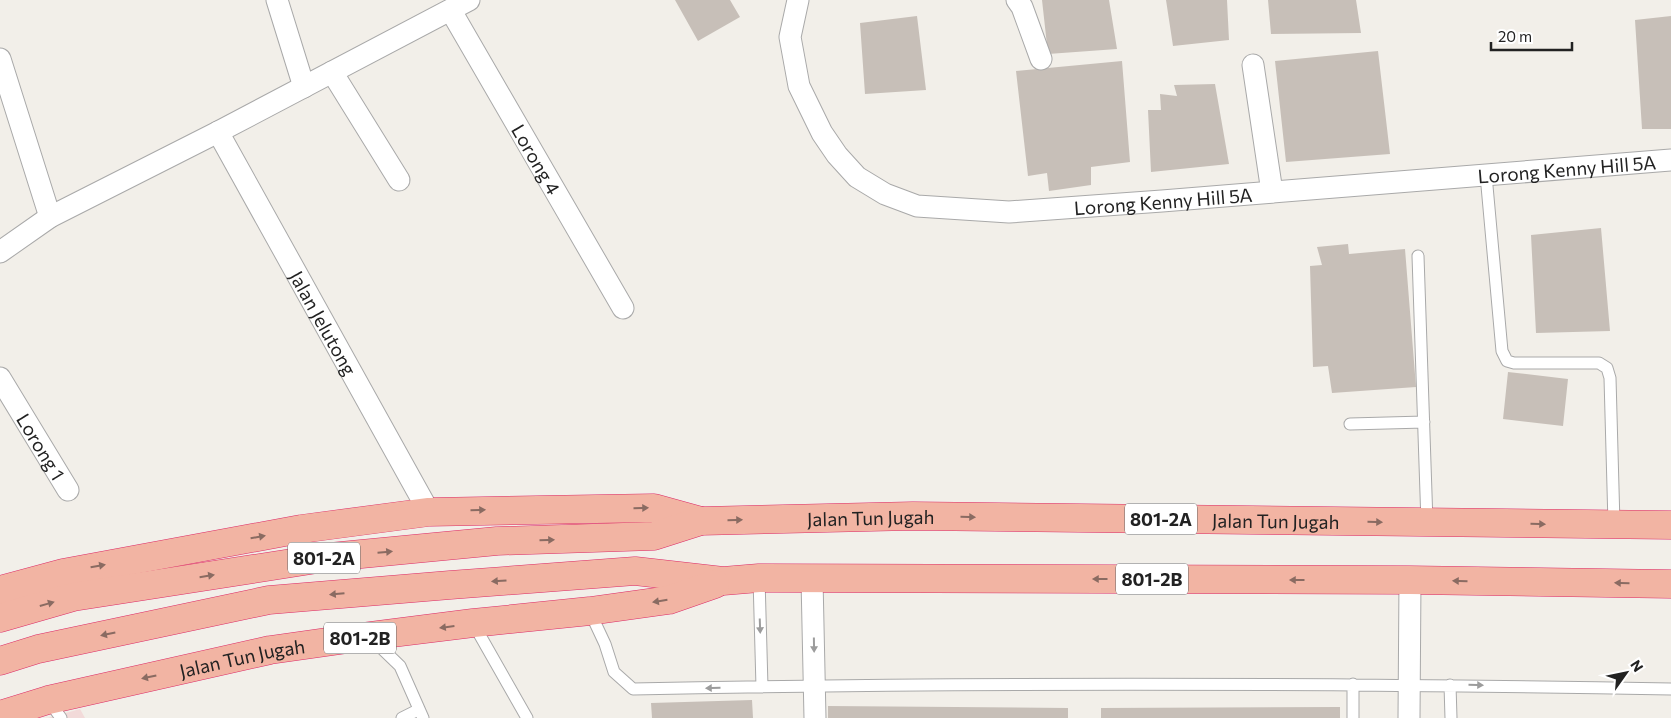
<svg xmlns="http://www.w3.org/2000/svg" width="1671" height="718" font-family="Commissioner,sans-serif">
<rect width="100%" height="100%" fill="#f2efe9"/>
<path fill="#f2dad9" d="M 80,709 L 85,718 L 48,718 Z"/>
<path fill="#c7bfb8" d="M 675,0 L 730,0 L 740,17 L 698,41 Z
M 1042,0 L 1109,0 L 1117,49 L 1048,54 Z
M 1166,0 L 1227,0 L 1229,40 L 1173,46 Z
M 1268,0 L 1356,0 L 1361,33 L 1271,34 Z
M 917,16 L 926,90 L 865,94 L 860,23 Z
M 1671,16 L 1671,129 L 1642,129 L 1635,20 Z
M 1378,51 L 1390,154 L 1286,162 L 1275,61 Z
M 1122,61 L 1130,162 L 1091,167 L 1091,185 L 1049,191 L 1047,173 L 1028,176 L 1016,71 Z
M 1215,84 L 1229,164 L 1151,172 L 1148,110 L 1161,110 L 1160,94 L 1177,96 L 1174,85 Z
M 1601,228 L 1610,331 L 1536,333 L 1531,235 Z
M 1348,244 L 1349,254 L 1405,249 L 1416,387 L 1332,393 L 1328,366 L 1313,367 L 1310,266 L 1322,265 L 1317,247 Z
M 1508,372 L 1568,379 L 1563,426 L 1503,419 Z
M 752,700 L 753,718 L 652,718 L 651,703 Z
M 828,706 L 1068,708 L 1068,718 L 828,718 Z
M 1340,707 L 1340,718 L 1101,718 L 1101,708 Z"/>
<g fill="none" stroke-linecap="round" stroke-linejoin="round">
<defs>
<path id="service" d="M 1486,175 L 1502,351 L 1507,361 L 1514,363 L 1599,363 L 1607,368 L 1610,378 L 1614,524
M 1418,256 L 1427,523
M 1350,424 L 1424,422
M 759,578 L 762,687
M 590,612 L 605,644 L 614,672 L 633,689 C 979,682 1325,683 1671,689
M 473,623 L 527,718
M 372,639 L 400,666 L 423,718
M 1353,684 L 1353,718
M 1450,685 L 1451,718
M 49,701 L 61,718
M 402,718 L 418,710"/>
<g id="minor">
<path d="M 277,0 L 304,87"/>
<path id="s1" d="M 798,0 L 790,37 L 799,86 L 822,133 L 837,155 L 857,177 L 885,194 L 917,206 L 1009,212 L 1162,201 L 1671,160"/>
<path d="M 1017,0 L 1022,7 L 1041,59"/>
<path id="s2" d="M 451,11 L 623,308"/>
<path d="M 0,59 L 50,217"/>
<path d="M 1253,65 L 1272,192"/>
<path d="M 332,72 L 399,180"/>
<path id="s3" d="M 218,132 L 429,512"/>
<path d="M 0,252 L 50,217 L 218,132 L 469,0"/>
<path id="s4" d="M 0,378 L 68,490"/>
<path d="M 812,579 L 815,718"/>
<path d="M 1409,718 L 1410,580"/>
</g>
<g id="trunk">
<path d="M 0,590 L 63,573 L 301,529 L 429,512 L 654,508 L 701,521"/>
<path id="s5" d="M 0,618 L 73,597 L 330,557 L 497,541 L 654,536 L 701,521 L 913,516 L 1671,525"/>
<path d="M 0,661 L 38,649 L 269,600 L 450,585 L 635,571 L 723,581 L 759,578 L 1410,580 L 1671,584"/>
<path id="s6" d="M 0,715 L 48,700 L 270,650 L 369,636 L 473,623 L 590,611 L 669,600 L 715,584"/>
</g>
</defs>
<use href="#service" stroke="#a9a9a9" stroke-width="13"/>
<use href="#minor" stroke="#a9a9a9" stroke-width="23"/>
<use href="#trunk" stroke="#dc2a67" stroke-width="29"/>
<use href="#service" stroke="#fff" stroke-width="11"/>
<use href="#minor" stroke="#fff" stroke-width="21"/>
<use href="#trunk" stroke="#f2b4a3" stroke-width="28"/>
</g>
<defs><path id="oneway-solid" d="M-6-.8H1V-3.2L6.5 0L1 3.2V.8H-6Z" transform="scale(1.25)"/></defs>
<g fill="#8a6b62">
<use href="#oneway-solid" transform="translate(641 508) rotate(-1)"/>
<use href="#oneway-solid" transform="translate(478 510) rotate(-2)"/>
<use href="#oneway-solid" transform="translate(968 517) rotate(1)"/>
<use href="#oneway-solid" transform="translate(735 520) rotate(-1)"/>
<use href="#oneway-solid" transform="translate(1375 522) rotate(1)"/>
<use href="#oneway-solid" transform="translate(1538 524) rotate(1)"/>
<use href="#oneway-solid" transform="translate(258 537) rotate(-10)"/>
<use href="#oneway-solid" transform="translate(547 540) rotate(-2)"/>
<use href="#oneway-solid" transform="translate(385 552) rotate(-5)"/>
<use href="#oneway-solid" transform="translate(98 566) rotate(-10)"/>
<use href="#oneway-solid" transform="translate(207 576) rotate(-9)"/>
<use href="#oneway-solid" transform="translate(1100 579) rotate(-180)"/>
<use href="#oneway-solid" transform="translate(1297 580) rotate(-180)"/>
<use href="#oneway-solid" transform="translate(499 581) rotate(176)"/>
<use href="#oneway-solid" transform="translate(1460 581) rotate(-179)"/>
<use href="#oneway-solid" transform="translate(1622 583) rotate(-179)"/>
<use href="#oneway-solid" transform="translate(337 594) rotate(175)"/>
<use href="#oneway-solid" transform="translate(660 601) rotate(171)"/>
<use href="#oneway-solid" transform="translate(47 604) rotate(-16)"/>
<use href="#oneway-solid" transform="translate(447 627) rotate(173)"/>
<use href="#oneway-solid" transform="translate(108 634) rotate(168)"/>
<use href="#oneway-solid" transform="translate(149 677) rotate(168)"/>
</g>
<g fill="#9c9c9c">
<use href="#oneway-solid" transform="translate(760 626) rotate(88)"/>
<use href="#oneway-solid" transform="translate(814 645) rotate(89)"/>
<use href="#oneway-solid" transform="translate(1476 685) rotate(1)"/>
<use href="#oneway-solid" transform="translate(713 688) rotate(179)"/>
</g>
<g text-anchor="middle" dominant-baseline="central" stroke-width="5" stroke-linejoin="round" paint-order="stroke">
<g fill="#fff" stroke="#646464" stroke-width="1">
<rect x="1125" y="503.5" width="72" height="31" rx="4"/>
<rect x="288" y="542.5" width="72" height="31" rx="4"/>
<rect x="1116" y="563.5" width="72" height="31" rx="4"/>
<rect x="324" y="622.5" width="72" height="31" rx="4"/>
</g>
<g font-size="18" font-weight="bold" fill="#222">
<text x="1161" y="519">801-2A</text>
<text x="324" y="558">801-2A</text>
<text x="1152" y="579">801-2B</text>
<text x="360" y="638">801-2B</text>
</g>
<g font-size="19" fill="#222" stroke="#fff">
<text stroke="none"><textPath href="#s2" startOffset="171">Lorong 4</textPath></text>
<text stroke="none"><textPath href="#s1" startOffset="915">Lorong Kenny Hill 5A</textPath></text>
<text stroke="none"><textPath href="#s1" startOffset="510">Lorong Kenny Hill 5A</textPath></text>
<text stroke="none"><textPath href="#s3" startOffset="218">Jalan Jelutong</textPath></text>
<text stroke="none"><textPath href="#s4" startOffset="80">Lorong 1</textPath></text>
<text stroke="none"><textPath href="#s5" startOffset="880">Jalan Tun Jugah</textPath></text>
<text stroke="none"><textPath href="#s5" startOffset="1285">Jalan Tun Jugah</textPath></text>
<text stroke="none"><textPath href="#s6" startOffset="249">Jalan Tun Jugah</textPath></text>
</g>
</g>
<g transform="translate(1626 673) rotate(57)" stroke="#ffffff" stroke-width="4" paint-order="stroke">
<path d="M0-4L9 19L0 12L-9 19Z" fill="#222222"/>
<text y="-8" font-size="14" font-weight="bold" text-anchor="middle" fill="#222222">N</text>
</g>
<path d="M1491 42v8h81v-8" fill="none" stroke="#222222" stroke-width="2.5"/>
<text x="1498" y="42" font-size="15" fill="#222222" stroke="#ffffff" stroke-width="4" paint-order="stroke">20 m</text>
</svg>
